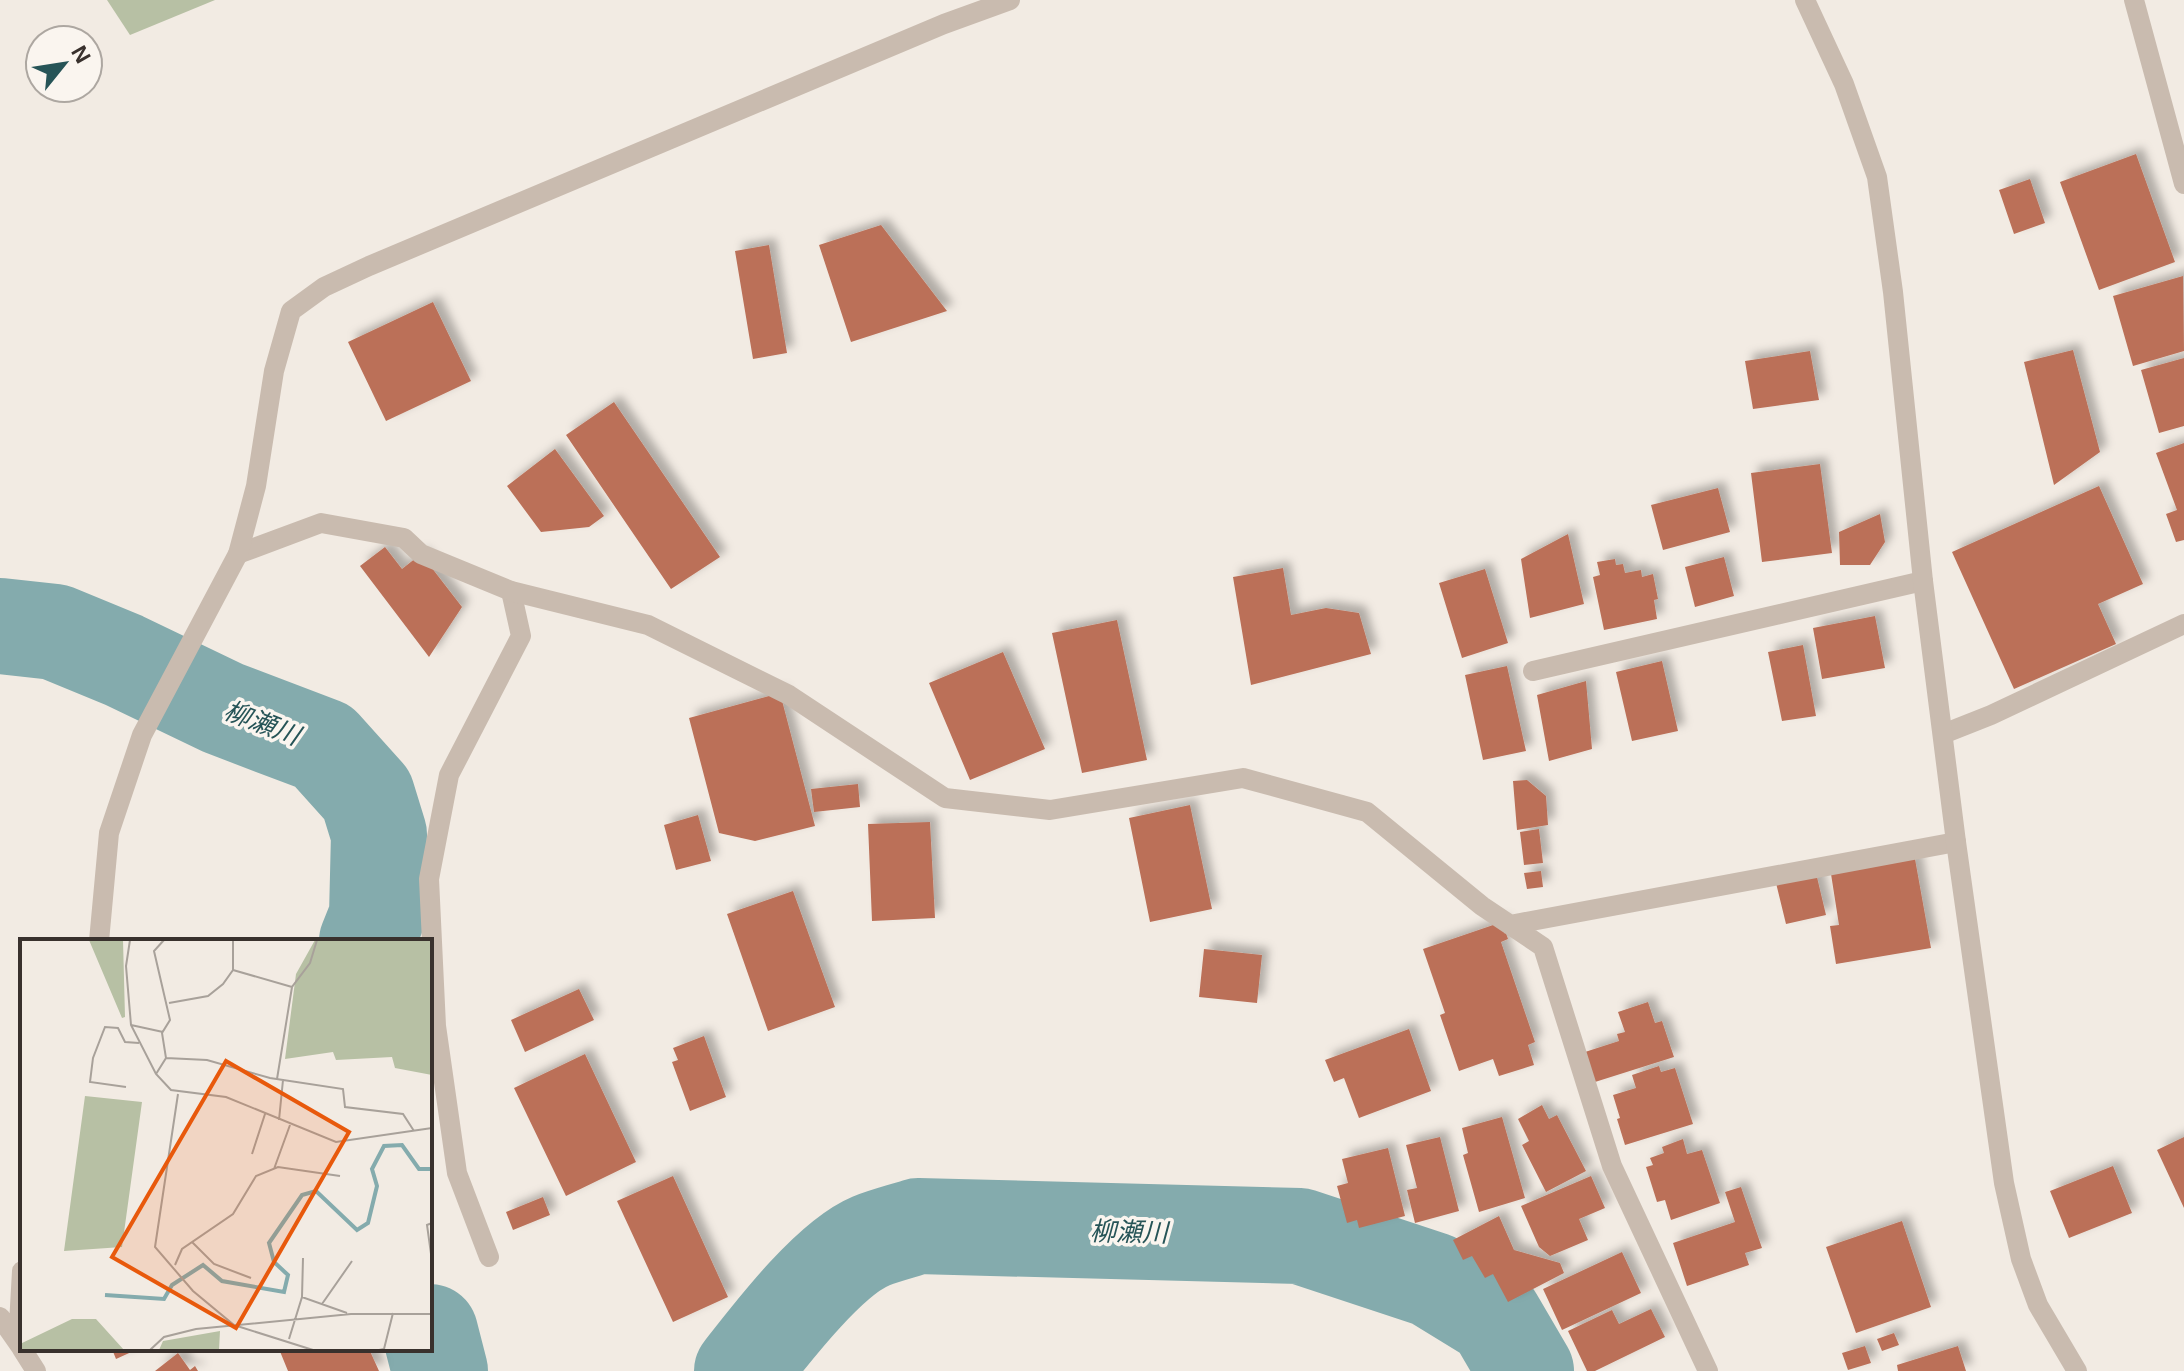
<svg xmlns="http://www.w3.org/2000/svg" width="2184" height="1371" font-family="Helvetica,'Noto Sans JP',sans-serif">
<defs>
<filter id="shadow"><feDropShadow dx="7" dy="-7" stdDeviation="4" flood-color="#0004"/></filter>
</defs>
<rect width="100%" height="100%" fill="#f2ebe3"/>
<path fill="#b7c0a4" d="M 107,0 L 215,0 L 130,35 Z"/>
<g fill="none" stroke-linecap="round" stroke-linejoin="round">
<path stroke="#84abad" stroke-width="96" d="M 0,626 L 55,632 L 123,660 L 223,708 L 323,746 L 367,795 L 379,834 L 377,916 L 367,941
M 430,1332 L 440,1371
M 742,1371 C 771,1334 828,1259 871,1241 C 886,1235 903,1231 918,1226 L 1300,1236 L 1433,1280 L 1495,1318 L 1526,1371"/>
</g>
<path fill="#bb7058" filter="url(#shadow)" d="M 2136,154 L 2175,262 L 2099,290 L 2060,182 Z
M 2030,179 L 2045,223 L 2014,234 L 1999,190 Z
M 881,225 L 947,311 L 851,342 L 819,245 Z
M 769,245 L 787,353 L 753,359 L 735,251 Z
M 2183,276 L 2184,351 L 2133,366 L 2113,296 Z
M 433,302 L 471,381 L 386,421 L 348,342 Z
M 2073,350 L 2100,452 L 2054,485 L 2024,362 Z
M 1810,351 L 1819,400 L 1753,409 L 1745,361 Z
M 2184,358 L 2184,426 L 2159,433 L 2141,370 Z
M 614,402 L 720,557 L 671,589 L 566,435 Z
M 2184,443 L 2184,540 L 2176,542 L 2166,514 L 2177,510 L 2156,453 Z
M 555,449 L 604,516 L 589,527 L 541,532 L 507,486 Z
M 1820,464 L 1832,553 L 1762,562 L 1751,473 Z
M 2099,486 L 2143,584 L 2098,604 L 2116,644 L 2014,689 L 1952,552 Z
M 1718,488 L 1730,532 L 1663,550 L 1651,505 Z
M 1880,514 L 1885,542 L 1870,565 L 1840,565 L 1839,532 Z
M 1568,534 L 1584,604 L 1530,618 L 1521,559 Z
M 385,547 L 402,569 L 421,554 L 462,607 L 429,657 L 360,566 Z
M 1724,557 L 1734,596 L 1695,607 L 1685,567 Z
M 1615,559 L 1616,565 L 1623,564 L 1625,573 L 1641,570 L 1642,577 L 1653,574 L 1658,599 L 1654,600 L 1657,619 L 1604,630 L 1593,577 L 1600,575 L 1597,562 Z
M 1283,568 L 1291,615 L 1326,608 L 1359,613 L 1371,654 L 1251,685 L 1233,577 Z
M 1485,569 L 1508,643 L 1462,658 L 1439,583 Z
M 1875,616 L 1885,668 L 1822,679 L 1813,628 Z
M 1117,620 L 1147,760 L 1082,773 L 1052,633 Z
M 1803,645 L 1816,716 L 1782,721 L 1768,652 Z
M 1003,652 L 1045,749 L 970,780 L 929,683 Z
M 1662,661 L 1678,731 L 1632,741 L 1616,672 Z
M 1507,666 L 1526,751 L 1483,760 L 1465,675 Z
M 1586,681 L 1592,749 L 1549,761 L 1537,695 Z
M 780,693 L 815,826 L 755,841 L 719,833 L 689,718 Z
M 1527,780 L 1546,796 L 1548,825 L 1517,830 L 1513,781 Z
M 858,784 L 860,807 L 814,812 L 811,789 Z
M 1190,805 L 1212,909 L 1150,922 L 1129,818 Z
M 698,815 L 711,861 L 676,870 L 664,825 Z
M 930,822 L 935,918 L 872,921 L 868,824 Z
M 1539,829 L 1543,863 L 1524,865 L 1520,832 Z
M 1915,859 L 1931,948 L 1836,964 L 1830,926 L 1839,925 L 1831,874 Z
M 1541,871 L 1543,887 L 1527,889 L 1524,873 Z
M 1816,873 L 1826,915 L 1786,924 L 1776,883 Z
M 793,891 L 835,1007 L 768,1031 L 727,914 Z
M 1502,922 L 1508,939 L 1501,942 L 1535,1042 L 1528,1045 L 1534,1065 L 1499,1076 L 1493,1059 L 1459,1071 L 1440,1015 L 1445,1013 L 1423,949 Z
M 1204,949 L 1262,955 L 1257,1003 L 1199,997 Z
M 579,989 L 594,1020 L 525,1052 L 511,1020 Z
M 1648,1002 L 1655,1023 L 1662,1021 L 1674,1057 L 1595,1082 L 1585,1052 L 1619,1041 L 1617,1034 L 1625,1032 L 1618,1012 Z
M 1409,1029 L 1431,1091 L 1359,1118 L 1344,1078 L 1334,1082 L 1325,1060 Z
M 704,1036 L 726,1097 L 690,1111 L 672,1062 L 678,1060 L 673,1048 Z
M 585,1054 L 636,1162 L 566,1196 L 514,1088 Z
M 1659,1066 L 1661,1072 L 1675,1068 L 1693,1124 L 1625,1145 L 1617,1119 L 1620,1118 L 1613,1095 L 1636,1088 L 1632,1075 Z
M 1542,1105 L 1549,1119 L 1557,1115 L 1586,1171 L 1546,1192 L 1522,1145 L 1529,1141 L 1518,1119 Z
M 1502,1117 L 1525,1198 L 1479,1212 L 1463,1155 L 1468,1153 L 1462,1128 Z
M 1440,1137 L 1459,1211 L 1415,1223 L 1407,1190 L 1417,1188 L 1406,1145 Z
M 2184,1137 L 2184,1208 L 2157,1150 Z
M 1683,1139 L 1687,1154 L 1702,1150 L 1720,1203 L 1671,1220 L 1665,1200 L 1657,1202 L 1646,1167 L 1653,1165 L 1650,1158 L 1664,1153 L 1662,1147 Z
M 1388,1148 L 1405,1216 L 1359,1228 L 1357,1220 L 1347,1223 L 1337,1186 L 1348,1183 L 1342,1159 Z
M 2113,1166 L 2132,1213 L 2069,1238 L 2050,1191 Z
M 673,1176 L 728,1297 L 673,1322 L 617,1201 Z
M 1591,1176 L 1605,1208 L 1579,1219 L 1588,1240 L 1550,1256 L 1539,1247 L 1521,1206 Z
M 1741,1187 L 1762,1248 L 1745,1253 L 1749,1265 L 1687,1286 L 1673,1243 L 1735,1222 L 1725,1192 Z
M 543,1197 L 550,1215 L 513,1230 L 506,1212 Z
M 1499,1216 L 1514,1250 L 1560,1263 L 1564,1273 L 1508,1302 L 1493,1274 L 1485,1278 L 1472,1256 L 1463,1260 L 1453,1240 Z
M 1902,1221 L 1931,1307 L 1856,1333 L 1826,1247 Z
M 1622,1252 L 1641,1293 L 1562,1330 L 1543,1289 Z
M 1651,1309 L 1665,1337 L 1595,1371 L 1587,1371 L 1568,1331 L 1612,1310 L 1619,1324 Z
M 1894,1333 L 1899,1345 L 1882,1351 L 1877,1339 Z
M 1865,1346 L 1871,1363 L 1848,1370 L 1842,1353 Z
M 1958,1346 L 1966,1371 L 1898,1371 L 1897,1365 Z
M 112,1349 L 138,1349 L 116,1359 Z
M 279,1349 L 369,1349 L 379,1371 L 288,1371 Z
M 178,1353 L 190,1370 L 195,1366 L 198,1371 L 155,1371 Z"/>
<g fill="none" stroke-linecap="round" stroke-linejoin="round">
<path stroke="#c9bbaf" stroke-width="20" d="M 1533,671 L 1923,581
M 489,1257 L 457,1173 L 436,1026 L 429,879 L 449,775 L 521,636 L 511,591"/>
<path stroke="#c9bbaf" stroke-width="20" d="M 2134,0 L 2184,184
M 238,554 L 321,523 L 404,538 L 421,554 L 511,591 L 648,625 L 789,695 L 945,798 L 1050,810 L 1243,778 L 1367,812 L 1482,906 L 1543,947 L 1612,1166 L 1708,1371
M 1943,734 L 1991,715 L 2184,624
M 1510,925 L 1956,842"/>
<path stroke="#c9bbaf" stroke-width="20" d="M 1805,0 L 1844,84 L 1877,177 L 1893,292 L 1923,581 L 1956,842 L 2004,1183 L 2021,1259 L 2038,1305 L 2077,1371
M 99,941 L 109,833 L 142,735 L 238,554 L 256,486 L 274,371 L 291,311 L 324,287 L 369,266 L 944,24 L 1010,0
M 0,1317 L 21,1347
M 18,1342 L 22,1271
M 22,1349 L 36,1371"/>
</g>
<g text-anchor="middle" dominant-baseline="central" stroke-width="7" stroke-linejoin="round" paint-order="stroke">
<g font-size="26" font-style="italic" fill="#265457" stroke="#faf5ef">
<text transform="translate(262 723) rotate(21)">柳瀬川</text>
<text transform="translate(1129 1232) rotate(1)">柳瀬川</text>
</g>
</g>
<g transform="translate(20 939)">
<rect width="412" height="412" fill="#f2ebe3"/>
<path d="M 69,1 L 103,1 L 105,78 L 102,79 ZM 295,1 L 412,1 L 412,136 L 375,129 L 372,118 L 316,121 L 313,113 L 265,120 L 276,35 ZM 65,157 L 122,163 L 102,308 L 44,312 ZM 52,380 L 76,380 L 104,411 L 0,411 L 0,405 ZM 200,392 L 199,411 L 139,411 L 143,402 Z" fill="#b7c0a4"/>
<path fill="none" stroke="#84abad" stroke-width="4" d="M 85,356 L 144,360 L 152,346 L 183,326 L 202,342 L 264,353 L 268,336 L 254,323 L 249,304 L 282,256 L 296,252 L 337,291 L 348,284 L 357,247 L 352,230 L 364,207 L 382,206 L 399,230 L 412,230"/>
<path fill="none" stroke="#a8a19a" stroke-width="2" d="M 110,1 L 106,27 L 111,86 L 136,135 L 151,151 L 206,158 L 316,203 L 412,189M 213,31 L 272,48M 149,64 L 188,57 L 203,45 L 213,31 L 213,1M 111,86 L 143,93M 146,119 L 187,121 L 250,139 L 323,150 L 325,168 L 383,175 L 394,192M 136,135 L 146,119 L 142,94 L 150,81 L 134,12 L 144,1M 257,140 L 272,48 L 290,24 L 297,1M 106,148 L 70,143 L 73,119 L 85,88 L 98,89 L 105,103 L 119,104M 158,155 L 135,308 L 173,352 L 214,386 L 293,411M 259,181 L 263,141M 232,215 L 245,175M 254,230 L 270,186M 412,284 L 407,286 L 412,322M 172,303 L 194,325 L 231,339M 155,326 L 162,310 L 213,275 L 236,237 L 258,228 L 320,237M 282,358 L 283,319M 302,365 L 332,322M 269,400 L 282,358 L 327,374M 130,411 L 144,398 L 176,390 L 331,375 L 412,375M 359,411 L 364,410 L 373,374"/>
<path fill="#e8590c" fill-opacity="0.15" stroke="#e8590c" stroke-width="4" d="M 206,122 L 329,193 L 216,389 L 92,318 Z"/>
<rect width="412" height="412" fill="none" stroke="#39312d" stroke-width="4"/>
</g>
<g transform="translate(64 64) rotate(60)"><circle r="38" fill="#faf5ef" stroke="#ada7a1" stroke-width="2"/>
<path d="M0-6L14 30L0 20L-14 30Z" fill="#265457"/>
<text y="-12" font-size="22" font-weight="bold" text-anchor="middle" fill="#39312d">N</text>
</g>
</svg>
